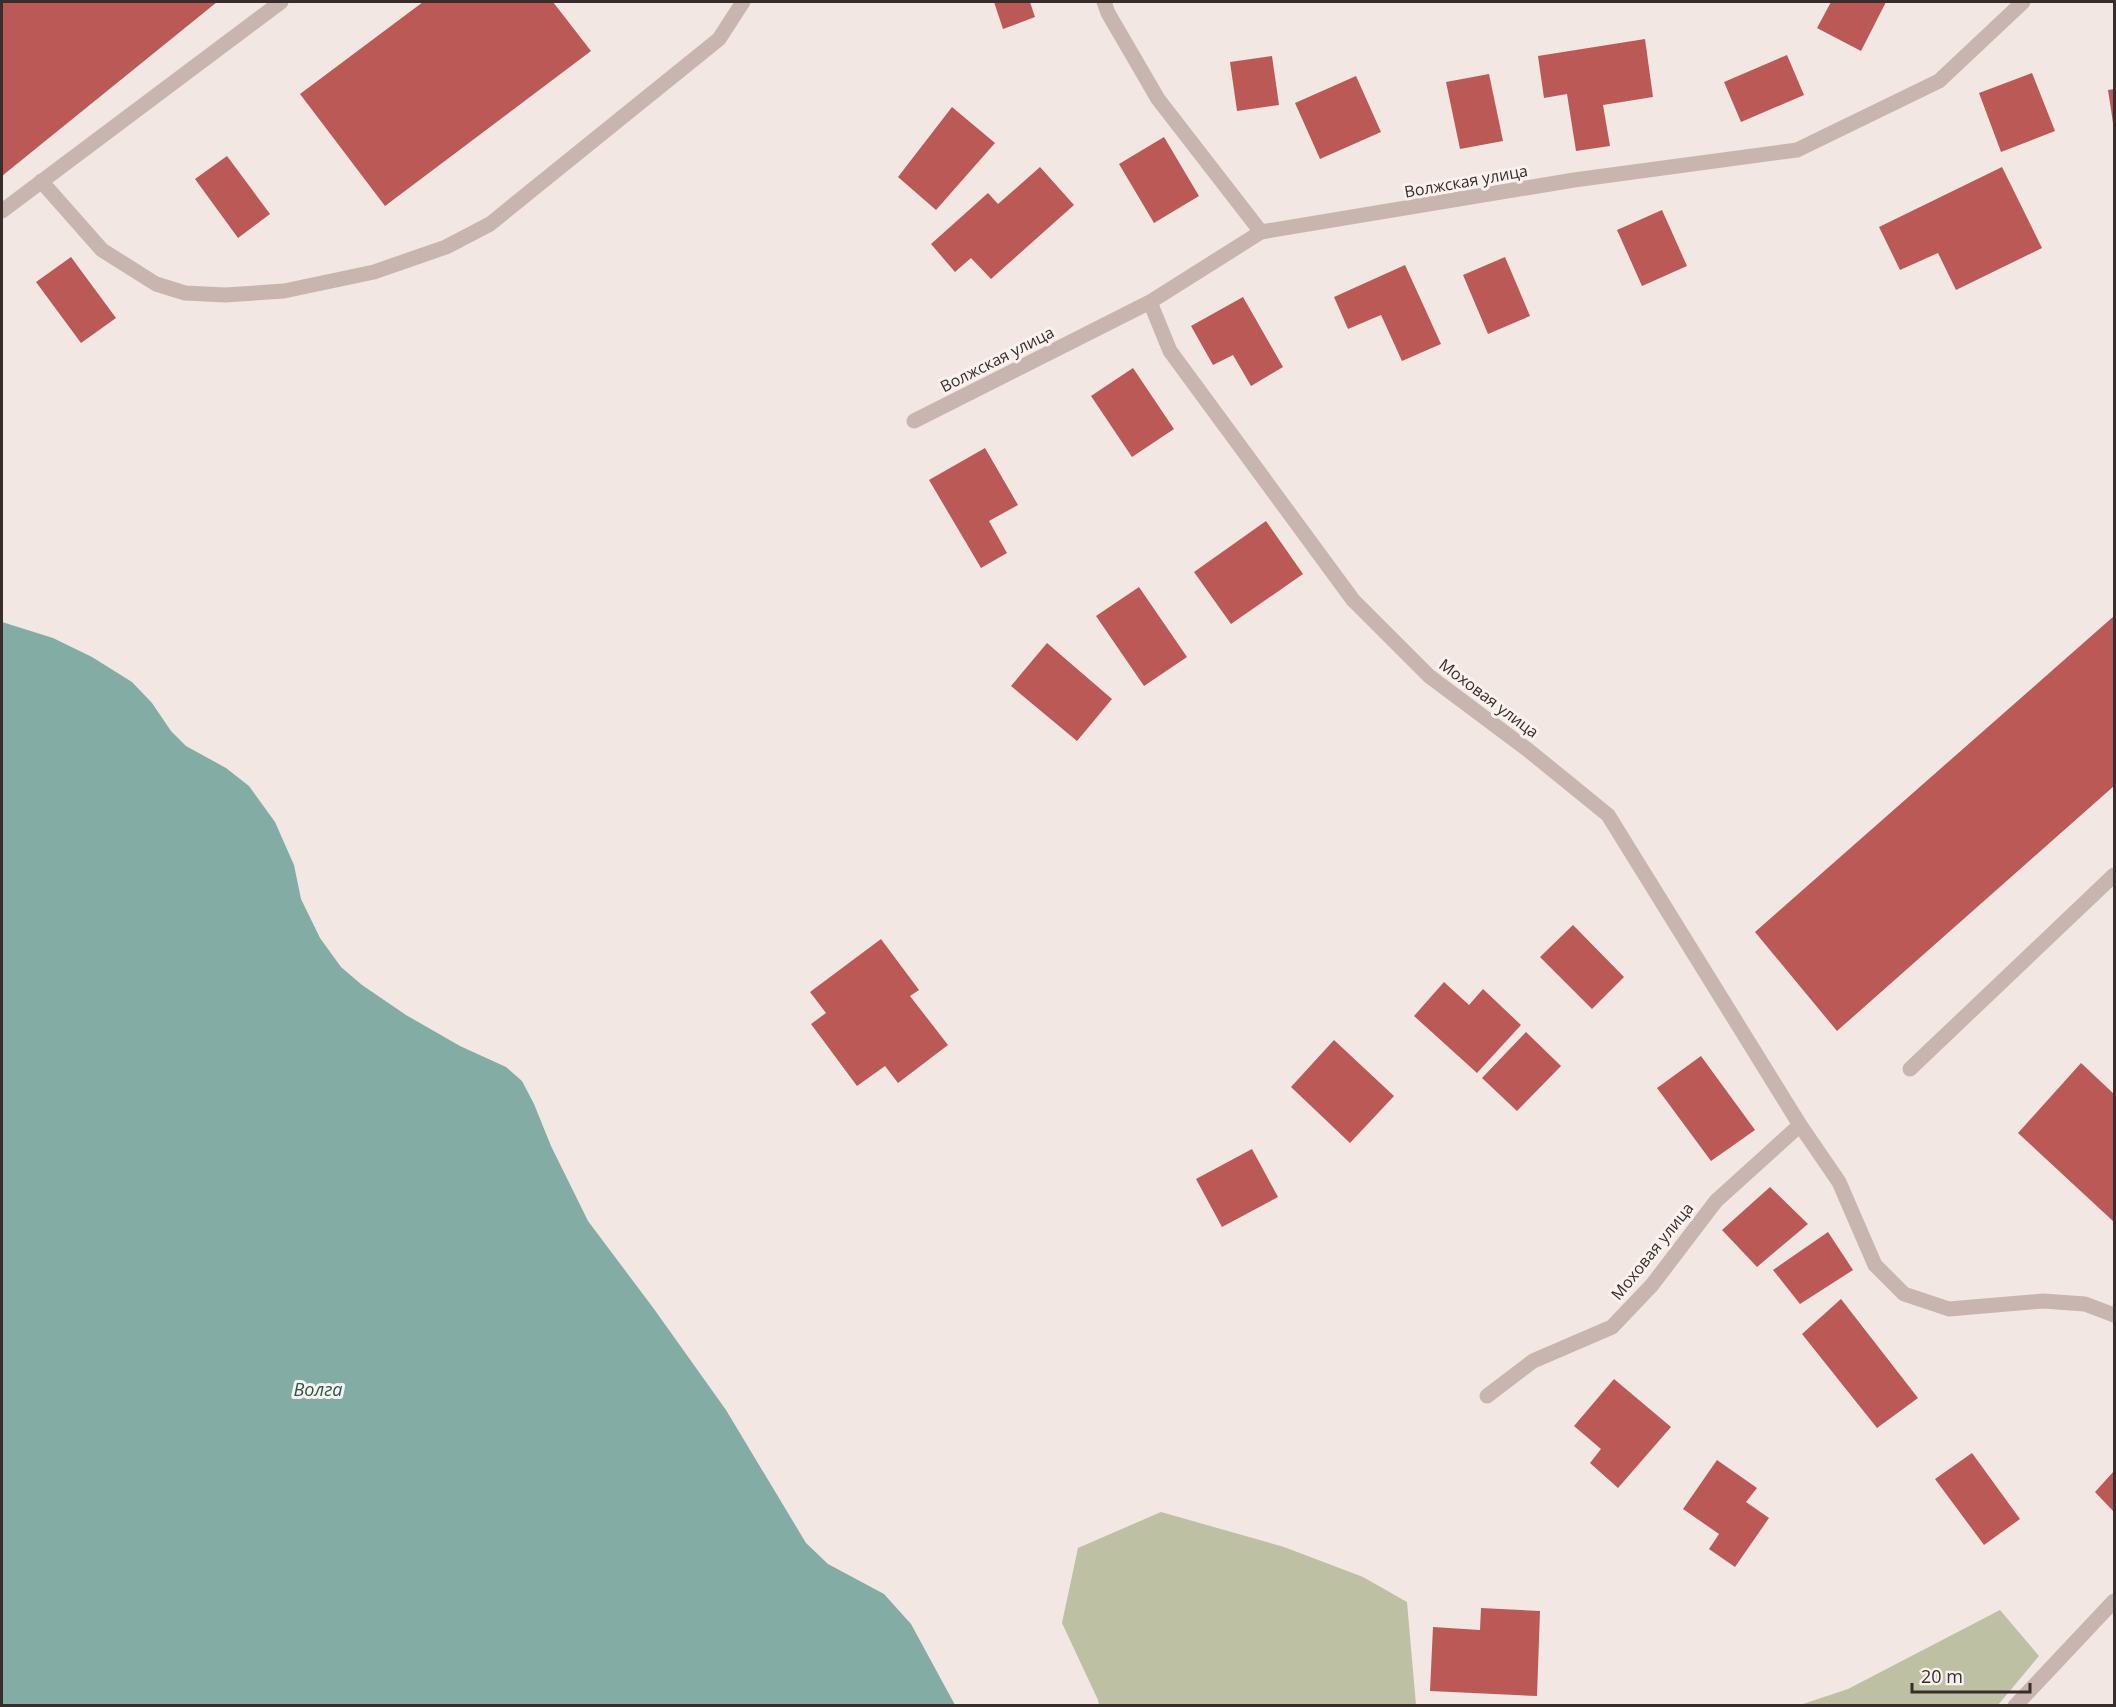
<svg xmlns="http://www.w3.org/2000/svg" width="2116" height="1707" font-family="'Open Sans',sans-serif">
<rect width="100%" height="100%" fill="#f2e7e2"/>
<path fill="#bdc0a3" d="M 1161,1512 L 1284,1547 L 1363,1577 L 1407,1602 L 1416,1705 L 1099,1705 L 1098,1700 L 1062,1623 L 1078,1548 Z
M 2000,1610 L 2039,1656 L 1998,1705 L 1800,1705 L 1848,1689 Z"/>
<path fill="#83aca5" d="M 2,622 L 53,638 L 92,657 L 132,682 L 152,703 L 171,731 L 186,746 L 226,768 L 249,786 L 275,822 L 294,865 L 301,899 L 320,938 L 341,967 L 362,985 L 406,1015 L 460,1046 L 506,1067 L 522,1081 L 534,1104 L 551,1146 L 588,1221 L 654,1309 L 726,1410 L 806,1543 L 828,1564 L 884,1594 L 911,1624 L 955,1705 L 2,1705 Z"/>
<path fill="#bb5957" d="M 2,2 L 217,2 L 2,176 Z
M 423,2 L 553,2 L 591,51 L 385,206 L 300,94 Z
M 994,2 L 1030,2 L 1035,17 L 1003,29 Z
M 1831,2 L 1886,2 L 1861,51 L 1817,28 Z
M 1645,39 L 1653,97 L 1603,105 L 1610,146 L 1576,151 L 1567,94 L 1544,98 L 1538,56 Z
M 1787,55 L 1804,95 L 1741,122 L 1724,82 Z
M 1272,56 L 1279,105 L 1237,111 L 1230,62 Z
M 2032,73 L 2055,131 L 2001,152 L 1979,93 Z
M 1489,74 L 1503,141 L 1460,149 L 1446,82 Z
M 1356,76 L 1381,132 L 1320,159 L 1295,103 Z
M 2114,89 L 2114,122 L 2113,123 L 2108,90 Z
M 952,107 L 995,143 L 936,210 L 898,177 Z
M 1164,137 L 1199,196 L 1154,223 L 1119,164 Z
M 227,156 L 270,214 L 238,238 L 195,179 Z
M 1040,167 L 1074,205 L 991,279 L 971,258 L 955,272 L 931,244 L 988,193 L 998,204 Z
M 2002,167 L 2042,248 L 1956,290 L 1938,253 L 1900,270 L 1879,227 Z
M 1662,210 L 1687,266 L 1642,286 L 1617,230 Z
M 71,257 L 116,318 L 81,343 L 36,282 Z
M 1505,257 L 1530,316 L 1488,334 L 1463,275 Z
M 1405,265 L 1441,344 L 1402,361 L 1381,315 L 1348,329 L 1334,297 Z
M 1243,297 L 1283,367 L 1251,386 L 1233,355 L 1213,365 L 1191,326 Z
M 1133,368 L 1174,429 L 1132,457 L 1091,396 Z
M 985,448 L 1018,505 L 989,521 L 1007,553 L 981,568 L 929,480 Z
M 1266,521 L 1303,574 L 1231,624 L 1194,572 Z
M 1139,587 L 1187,657 L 1144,686 L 1096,616 Z
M 2114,616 L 2114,786 L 1837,1031 L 1755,932 Z
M 1047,643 L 1112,699 L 1077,741 L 1011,686 Z
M 1573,925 L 1624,977 L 1592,1009 L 1540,957 Z
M 881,939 L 919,990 L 910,996 L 948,1045 L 898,1083 L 885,1066 L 857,1086 L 811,1024 L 826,1013 L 810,992 Z
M 1444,982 L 1469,1005 L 1483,989 L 1521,1025 L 1477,1073 L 1414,1016 Z
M 1526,1032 L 1561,1066 L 1517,1111 L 1482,1078 Z
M 1334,1040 L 1394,1096 L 1350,1143 L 1291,1087 Z
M 1701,1056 L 1755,1130 L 1711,1161 L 1657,1088 Z
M 2081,1063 L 2114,1094 L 2114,1222 L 2018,1133 Z
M 1252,1149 L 1278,1197 L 1222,1227 L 1196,1179 Z
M 1770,1187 L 1808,1224 L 1757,1267 L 1722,1230 Z
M 1828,1232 L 1853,1270 L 1800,1304 L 1773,1270 Z
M 1841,1299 L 1918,1398 L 1877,1428 L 1802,1334 Z
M 1614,1379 L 1671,1427 L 1618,1488 L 1590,1463 L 1601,1449 L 1574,1426 Z
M 1972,1453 L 2020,1519 L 1984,1545 L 1935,1479 Z
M 1717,1460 L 1757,1488 L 1746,1502 L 1769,1518 L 1735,1567 L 1709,1549 L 1719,1534 L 1683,1509 Z
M 2114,1471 L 2114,1512 L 2095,1492 Z
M 1481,1608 L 1540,1611 L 1537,1696 L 1430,1691 L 1433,1627 L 1480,1630 Z"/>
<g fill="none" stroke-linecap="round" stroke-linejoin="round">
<path stroke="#c9b5af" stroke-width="15" d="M 1104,2 L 1108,13 L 1158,99 L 1261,232
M 41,181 L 102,250 L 156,284 L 185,293 L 225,295 L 284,291 L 374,272 L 446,247 L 490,224 L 719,39 L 743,2
M 2,211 L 281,2
M 1910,1069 L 2114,875"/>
<path stroke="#c9b5af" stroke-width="15" d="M 1150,302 L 1170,351 L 1353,600 L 1429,676 L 1528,750 L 1608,815 L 1800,1125 L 1839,1182 L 1875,1265 L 1904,1294 L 1949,1309 L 2043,1301 L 2085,1304 L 2114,1315
M 914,421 L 1150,302 L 1261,232 L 1574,180 L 1797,150 L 1939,81 L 2023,2
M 1487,1396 L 1533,1361 L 1612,1327 L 1652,1285 L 1716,1201 L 1800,1125
M 2015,1706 L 2114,1601"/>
</g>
<g text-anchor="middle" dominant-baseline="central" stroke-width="6" stroke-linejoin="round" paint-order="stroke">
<g font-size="16" fill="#392d2c" stroke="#f9f2ee">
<text transform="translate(1466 181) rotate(-10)">Волжская улица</text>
<text transform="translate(997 359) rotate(-27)">Волжская улица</text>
<text transform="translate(1489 698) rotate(37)">Моховая улица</text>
<text transform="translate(1652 1251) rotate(-51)">Моховая улица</text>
</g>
<g font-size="18" font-style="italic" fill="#25574f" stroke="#f9f2ee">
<text x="318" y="1389">Волга</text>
</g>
</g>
<rect width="2116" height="1707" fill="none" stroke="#392d2c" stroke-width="6"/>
<path d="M1912 1683v9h118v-9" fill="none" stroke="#392d2c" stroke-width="3"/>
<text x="1921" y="1683" font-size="18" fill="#392d2c" stroke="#f9f2ee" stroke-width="4.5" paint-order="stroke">20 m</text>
</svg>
